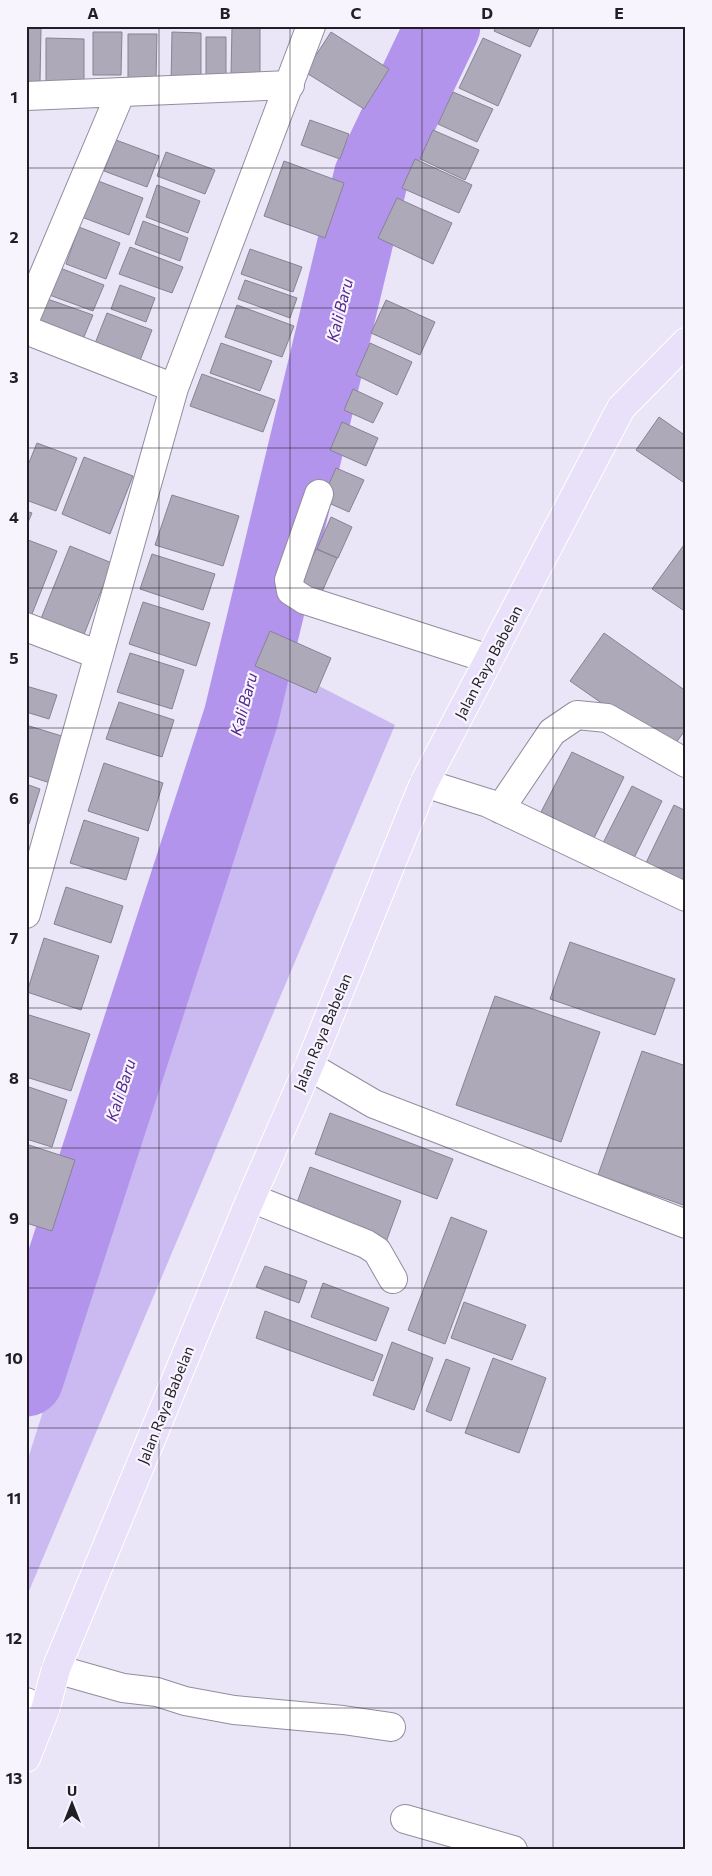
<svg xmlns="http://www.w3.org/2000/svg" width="712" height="1876" font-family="Commissioner,sans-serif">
<rect width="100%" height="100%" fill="#eae5f7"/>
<path fill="#cbb9f1" d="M 280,666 L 395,725 L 26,1598 L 26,1465 Z"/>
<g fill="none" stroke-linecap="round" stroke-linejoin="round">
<path stroke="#b394ec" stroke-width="75" d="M 26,1379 L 241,717 L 371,177 L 443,26"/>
</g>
<path fill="#aea9b9" stroke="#878392" d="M 496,26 L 540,26 L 530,47 L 494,31 Z
M 232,27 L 260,27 L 260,75 L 231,75 Z
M 26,28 L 41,28 L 40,82 L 26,81 Z
M 93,32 L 122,32 L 121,75 L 93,75 Z
M 172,32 L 201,33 L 201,85 L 171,85 Z
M 331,32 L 389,69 L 364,109 L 305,72 Z
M 128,34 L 157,34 L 156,80 L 128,80 Z
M 206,37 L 226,37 L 226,75 L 206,75 Z
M 46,38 L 84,39 L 84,85 L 46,85 Z
M 483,38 L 521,55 L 498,106 L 459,88 Z
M 453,92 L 493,109 L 477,142 L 438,124 Z
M 310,120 L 349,134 L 340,159 L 301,145 Z
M 433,130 L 479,150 L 465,180 L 420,159 Z
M 116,140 L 159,156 L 147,187 L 104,171 Z
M 166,152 L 215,170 L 205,194 L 157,176 Z
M 415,159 L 472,185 L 459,213 L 402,188 Z
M 284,161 L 344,183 L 325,238 L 264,216 Z
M 93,179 L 143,198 L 129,235 L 79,216 Z
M 157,185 L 200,201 L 188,233 L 146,217 Z
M 397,198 L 452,223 L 433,264 L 378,238 Z
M 143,221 L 188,238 L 180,261 L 135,244 Z
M 79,227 L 120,243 L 106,279 L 66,264 Z
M 130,247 L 183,267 L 172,293 L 119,274 Z
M 250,249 L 302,267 L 293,292 L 241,274 Z
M 55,266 L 104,285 L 93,311 L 44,293 Z
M 245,280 L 297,298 L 290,318 L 238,299 Z
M 120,285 L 155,298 L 146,322 L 111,309 Z
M 39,296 L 93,315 L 81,344 L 28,324 Z
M 386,300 L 435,322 L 420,355 L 371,333 Z
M 237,305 L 294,326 L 282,357 L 225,337 Z
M 107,313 L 152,330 L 139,363 L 94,346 Z
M 221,343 L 272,361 L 260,391 L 210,373 Z
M 370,343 L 412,362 L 397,395 L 356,375 Z
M 202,374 L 275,400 L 263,432 L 190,406 Z
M 353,389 L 383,403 L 373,423 L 344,410 Z
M 659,417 L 686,436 L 686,484 L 636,450 Z
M 342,422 L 378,438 L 366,466 L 330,450 Z
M 37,443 L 77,458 L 56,511 L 26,500 L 26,470 Z
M 84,457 L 133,476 L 110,534 L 62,514 Z
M 336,468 L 364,480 L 349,512 L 322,500 Z
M 172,495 L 239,516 L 223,566 L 155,545 Z
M 26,511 L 32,513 L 26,527 Z
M 331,517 L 352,527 L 338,558 L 317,549 Z
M 28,540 L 57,551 L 28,624 L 26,623 L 26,545 Z
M 686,542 L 686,612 L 652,589 Z
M 70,546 L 112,563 L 83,637 L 40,621 Z
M 316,549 L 337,558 L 321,594 L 300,584 Z
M 152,554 L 215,574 L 203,610 L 140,589 Z
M 143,602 L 210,623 L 196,666 L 129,644 Z
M 270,631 L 331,658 L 316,693 L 255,666 Z
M 604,633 L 686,691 L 686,729 L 670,751 L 570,681 Z
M 130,653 L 184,670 L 172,709 L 117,692 Z
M 26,686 L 57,695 L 49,719 L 26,712 Z
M 119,702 L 174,720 L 162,757 L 106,739 Z
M 26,725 L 65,737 L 50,783 L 26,775 Z
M 572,752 L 624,777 L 594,838 L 541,812 Z
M 104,763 L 163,783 L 148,831 L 88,811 Z
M 26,784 L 40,789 L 29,824 L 26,823 Z
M 632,786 L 662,801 L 634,858 L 603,843 Z
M 674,805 L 686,811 L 686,887 L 644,867 Z
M 84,820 L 139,838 L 126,880 L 70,863 Z
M 66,887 L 123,906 L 111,943 L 54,924 Z
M 44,938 L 99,956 L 81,1010 L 27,992 Z
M 570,942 L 675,979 L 655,1035 L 550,999 Z
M 495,996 L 600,1032 L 561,1142 L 456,1105 Z
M 26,1014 L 90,1034 L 71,1091 L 26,1077 Z
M 642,1051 L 686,1066 L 686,1206 L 598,1175 Z
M 26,1086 L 67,1100 L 52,1147 L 26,1139 Z
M 330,1113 L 453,1159 L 437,1199 L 315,1154 Z
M 26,1144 L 75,1160 L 52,1231 L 26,1223 Z
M 310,1167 L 401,1201 L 386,1242 L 295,1208 Z
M 451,1217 L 487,1231 L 445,1344 L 408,1330 Z
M 265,1266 L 307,1281 L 299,1303 L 256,1287 Z
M 323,1283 L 389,1308 L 376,1341 L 311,1317 Z
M 464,1302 L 526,1325 L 512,1360 L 451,1338 Z
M 265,1311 L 383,1355 L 373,1381 L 256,1338 Z
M 392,1342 L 433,1358 L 414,1410 L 373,1395 Z
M 493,1358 L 546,1378 L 519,1453 L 465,1433 Z
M 446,1359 L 470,1368 L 451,1421 L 426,1411 Z"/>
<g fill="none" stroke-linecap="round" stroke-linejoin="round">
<defs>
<path id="minor" d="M 26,96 L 290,85
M 26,317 L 121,92
M 26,330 L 174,388
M 319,494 L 289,580 L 291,591 L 305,600 L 489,659
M 26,627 L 99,655
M 424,783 L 488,803 L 686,897
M 500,809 L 552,732 L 577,715 L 607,718 L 686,763
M 26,914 L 174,388 L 311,26
M 309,1066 L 374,1104 L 686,1224
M 251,1198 L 366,1244 L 377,1251 L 393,1279
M 56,1669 L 123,1688 L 157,1692 L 185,1701 L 234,1710 L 343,1720 L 391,1727
M 26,1702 L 45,1710
M 405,1819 L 513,1850"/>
<path id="major" d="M 26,1758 L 45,1710 L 56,1669 L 251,1198 L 309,1066 L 424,783 L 621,408 L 686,342"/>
</defs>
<use href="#minor" stroke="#928d9d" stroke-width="30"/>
<use href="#major" stroke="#fff" stroke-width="30"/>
<use href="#minor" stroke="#fff" stroke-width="28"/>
<use href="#major" stroke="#e9e0fa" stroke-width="28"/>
</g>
<path fill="none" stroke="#211f25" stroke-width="1" stroke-opacity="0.55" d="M 159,26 L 159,1850M 290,26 L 290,1850M 422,26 L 422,1850M 553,26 L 553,1850M 26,168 L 686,168M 26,308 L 686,308M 26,448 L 686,448M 26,588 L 686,588M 26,728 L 686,728M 26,868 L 686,868M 26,1008 L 686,1008M 26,1148 L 686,1148M 26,1288 L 686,1288M 26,1428 L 686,1428M 26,1568 L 686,1568M 26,1708 L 686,1708"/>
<g text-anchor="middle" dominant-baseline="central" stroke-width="4.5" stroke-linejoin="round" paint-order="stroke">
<g font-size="15" fill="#211f25" stroke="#f7f4fe">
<text transform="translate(488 662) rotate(-62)">Jalan Raya Babelan</text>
<text transform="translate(322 1032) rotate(-67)">Jalan Raya Babelan</text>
<text transform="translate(165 1405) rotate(-68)">Jalan Raya Babelan</text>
</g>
<g font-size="16" font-style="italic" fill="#56288d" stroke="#f7f4fe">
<text transform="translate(339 310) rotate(-76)">Kali Baru</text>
<text transform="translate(243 704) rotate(-75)">Kali Baru</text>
<text transform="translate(120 1090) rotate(-72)">Kali Baru</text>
</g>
</g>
<rect width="712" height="1876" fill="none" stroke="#f7f4fe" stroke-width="55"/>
<g transform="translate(72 1804)" stroke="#f7f4fe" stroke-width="4" paint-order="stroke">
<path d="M0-4L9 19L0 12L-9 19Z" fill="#211f25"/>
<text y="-8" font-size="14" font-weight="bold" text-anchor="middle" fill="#211f25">U</text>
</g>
<rect x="28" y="28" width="656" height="1820" fill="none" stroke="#211f25" stroke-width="2"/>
<g font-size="16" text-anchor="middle" font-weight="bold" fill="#211f25">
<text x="93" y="19">A</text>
<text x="225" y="19">B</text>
<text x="356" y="19">C</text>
<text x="487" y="19">D</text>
<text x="619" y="19">E</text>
<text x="14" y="103">1</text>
<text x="14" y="243">2</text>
<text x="14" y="383">3</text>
<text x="14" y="523">4</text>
<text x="14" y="664">5</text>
<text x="14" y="804">6</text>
<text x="14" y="944">7</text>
<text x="14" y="1084">8</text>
<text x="14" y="1224">9</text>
<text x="14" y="1364">10</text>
<text x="14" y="1504">11</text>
<text x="14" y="1644">12</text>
<text x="14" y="1784">13</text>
</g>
</svg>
